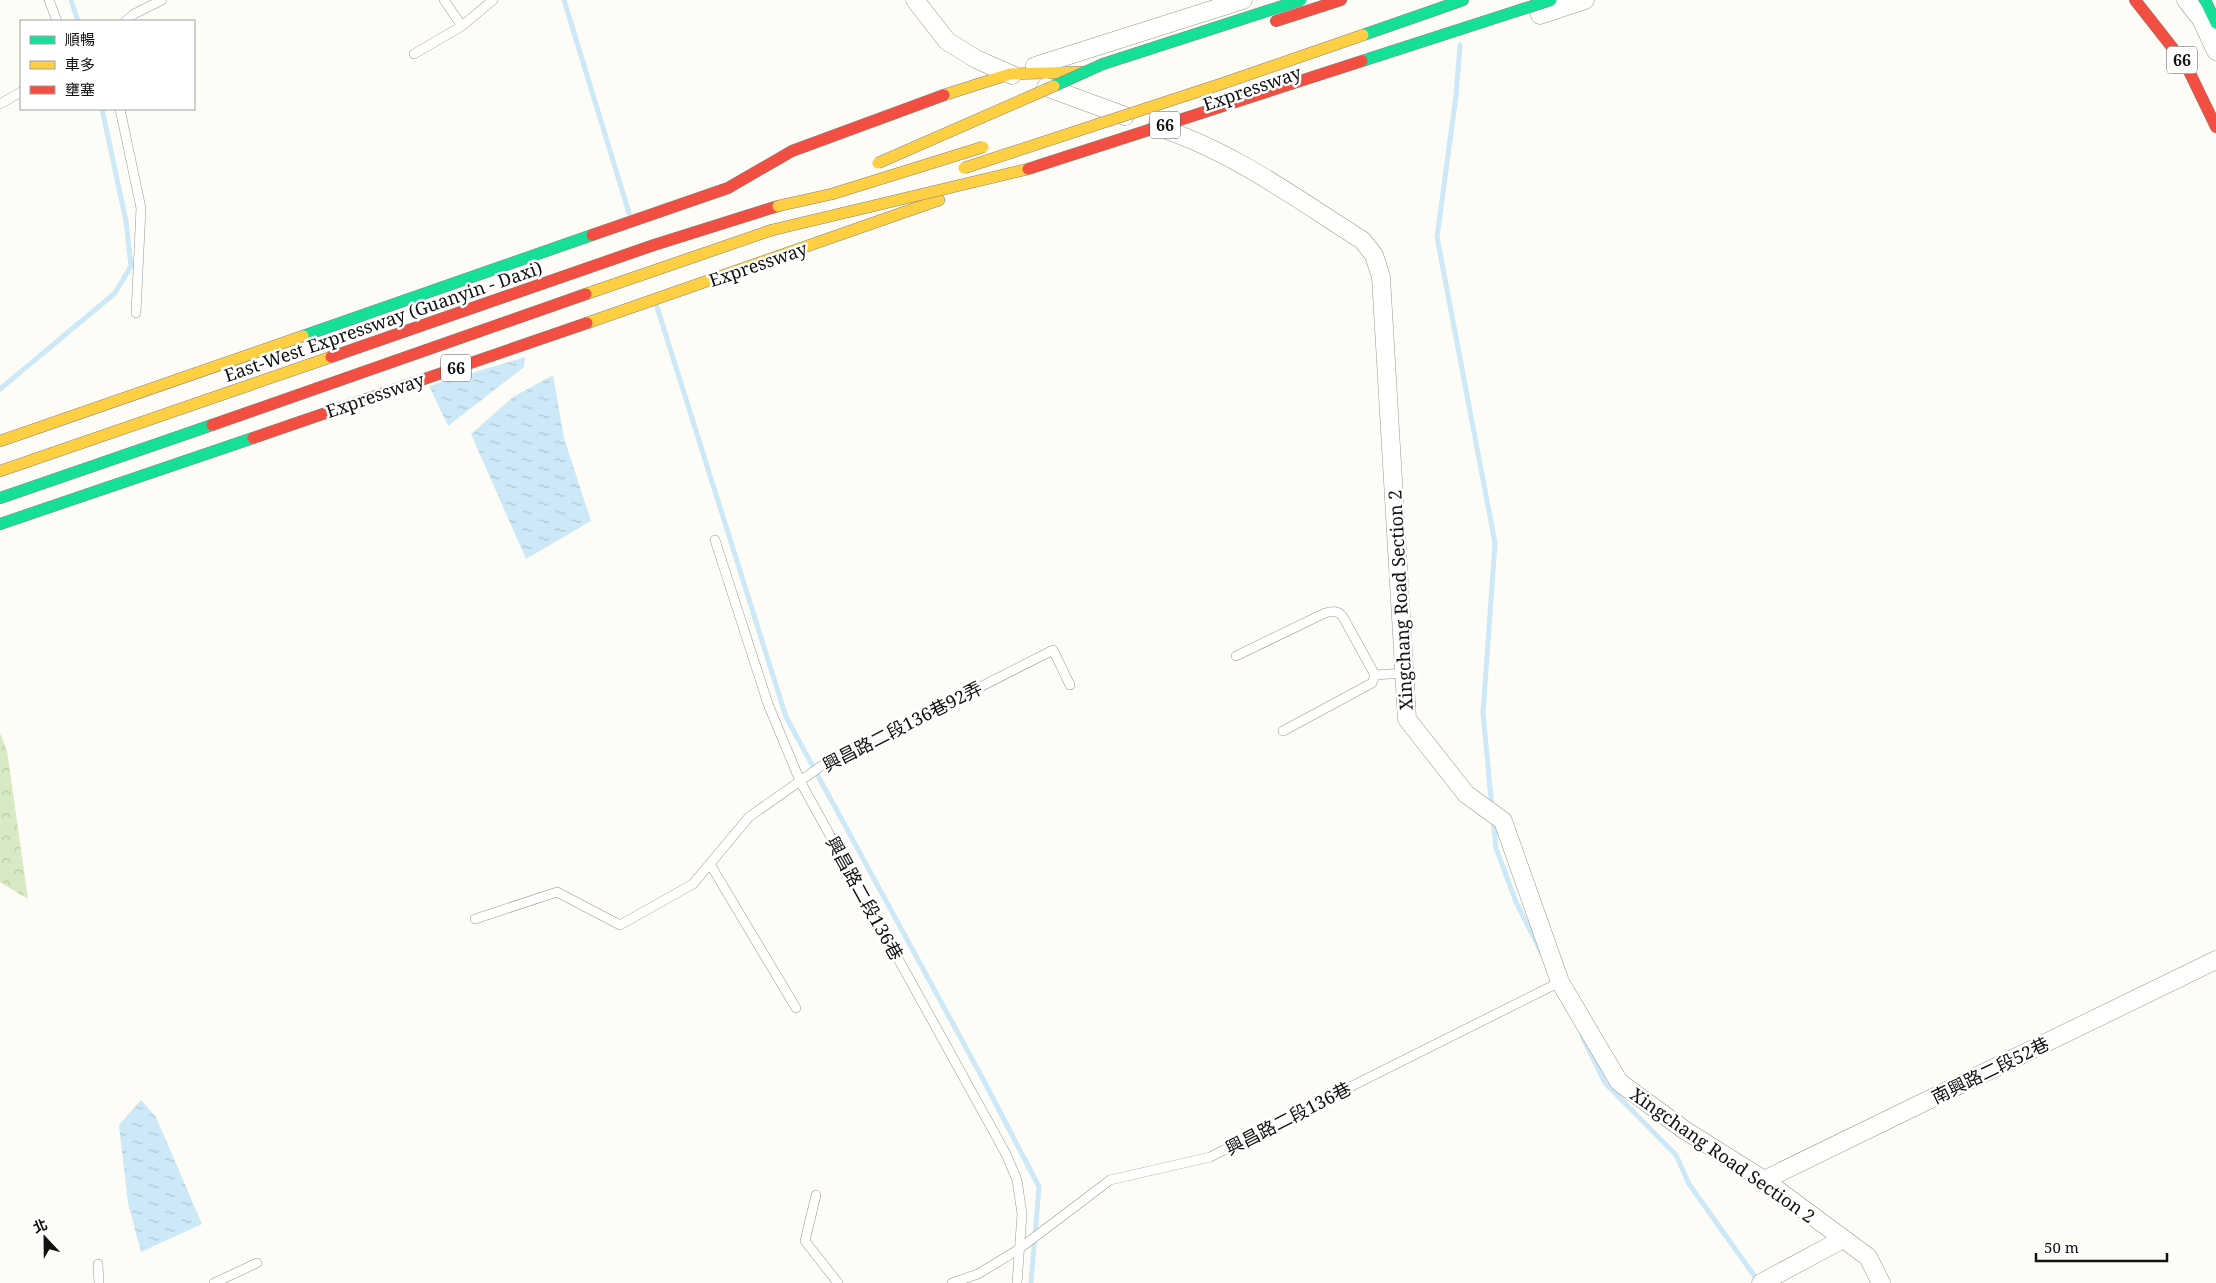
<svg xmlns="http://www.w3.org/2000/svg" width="2216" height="1283" font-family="'Noto Serif','Noto Sans TC',serif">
<defs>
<pattern id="forest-crowns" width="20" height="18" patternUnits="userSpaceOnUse" patternTransform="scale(1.25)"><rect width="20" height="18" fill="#d8eac5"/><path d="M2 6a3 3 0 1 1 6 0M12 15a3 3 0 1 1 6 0" fill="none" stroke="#b8c8a8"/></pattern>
<pattern id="water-ripples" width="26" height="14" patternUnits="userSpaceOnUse" patternTransform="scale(1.25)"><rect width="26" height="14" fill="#cde8f7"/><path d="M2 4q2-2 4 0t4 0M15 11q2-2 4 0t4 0" fill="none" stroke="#afc6d3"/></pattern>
</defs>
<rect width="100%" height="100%" fill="#fdfcf7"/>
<path fill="url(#forest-crowns)" d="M 0,733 L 7,751 L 28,899 L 0,882 Z"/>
<path fill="url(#water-ripples)" d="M 525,357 L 524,367 L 448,426 L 429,386 Z
M 553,375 L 564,438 L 591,521 L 526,559 L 471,434 L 513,397 Z
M 141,1100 L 156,1117 L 202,1224 L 141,1252 L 128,1203 L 119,1125 Z"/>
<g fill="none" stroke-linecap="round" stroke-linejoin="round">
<path stroke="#cde8f7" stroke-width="5" d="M 71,0 L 78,21
M 564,0 L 629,213
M 1460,45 L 1456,96 L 1437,237 L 1495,543 L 1483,713 L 1492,809
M 657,307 L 786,717 L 984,1081 L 1039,1187 L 1031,1283
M 0,389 L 115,293 L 131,266 L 126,221 L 102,109
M 1493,820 L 1496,848 L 1516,902 L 1542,954
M 1582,1036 L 1605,1083 L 1676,1155 L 1689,1184 L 1758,1281"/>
<defs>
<path id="lane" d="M 49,0 L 57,21
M 444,0 L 462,26
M 126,21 L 134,14 L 162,0
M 414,54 L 462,26 L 493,0
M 0,104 L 21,92
M 120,109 L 141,208 L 136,313
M 715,540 L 768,704 L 800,781 L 1006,1154 L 1017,1180 L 1022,1214 L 1017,1283
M 1236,656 L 1325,613 C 1333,611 1338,610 1343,617 L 1375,675 L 1404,673
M 1283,731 L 1372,683 L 1375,675
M 710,864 L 796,1008
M 475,919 L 557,892 L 620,925 L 693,884 L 749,817 L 837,755 L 925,715 L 1053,650 L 1070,685
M 816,1195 L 805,1241 L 838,1283
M 98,1264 L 99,1283
M 214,1283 L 257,1263
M 952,1283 L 978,1274 L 1019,1249 L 1110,1180 L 1210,1157 L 1560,982"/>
<path id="street" d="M 915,0 L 947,41 L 976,59 L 1012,75
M 2186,0 L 2201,19 L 2216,51
M 1540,15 L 1585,0
M 1035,66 L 1243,0
M 1046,87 L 1125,116
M 1157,127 C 1231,150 1297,199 1362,240 L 1374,255 L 1381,277 L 1407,719 L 1466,794 L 1503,821 L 1560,982 L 1619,1082 L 1683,1129 L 1764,1180 L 1868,1257 L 1881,1283
M 1764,1180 L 2216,960
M 1761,1283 L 1843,1239"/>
<path id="fast" d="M 2205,0 L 2216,23
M 1432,11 L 1463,0
M 303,336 L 592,235
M 0,498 L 212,425
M 0,524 L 253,438"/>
<path id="slow" d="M 944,95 L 1010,74 L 1085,72
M 586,294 L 772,230
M 587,323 L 939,200
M 0,441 L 303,336
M 0,471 L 331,357"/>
<path id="jam" d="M 2135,0 L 2186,65 L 2216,127
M 1276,21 L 1341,0
M 592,235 L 728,188 L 792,151 L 944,95
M 331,357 L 654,245 L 778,206
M 212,425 L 586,294
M 253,438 L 587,323"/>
</defs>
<use href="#lane" stroke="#979795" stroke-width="10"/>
<use href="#street" stroke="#979795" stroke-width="19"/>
<use href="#fast" stroke="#858482" stroke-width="12"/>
<use href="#slow" stroke="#858482" stroke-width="12"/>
<use href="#jam" stroke="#858482" stroke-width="12"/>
<use href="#lane" stroke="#fffffe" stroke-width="9"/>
<use href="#street" stroke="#fffffe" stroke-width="18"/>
<use href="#fast" stroke="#16e098" stroke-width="11"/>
<use href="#slow" stroke="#ffcf43" stroke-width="11"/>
<use href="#jam" stroke="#f24e42" stroke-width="11"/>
<defs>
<path id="fast-bridge" d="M 1363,35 L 1432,11
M 1362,61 L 1551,0
M 1054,86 L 1103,64 L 1301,0"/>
<path id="slow-bridge" d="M 878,163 L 1054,86
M 964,168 L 1224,83 L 1363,35
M 778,206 L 832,194 L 983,147
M 772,230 L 1028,169"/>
<path id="jam-bridge" d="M 1028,169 L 1362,61"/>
</defs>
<use href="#fast-bridge" stroke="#858482" stroke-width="12" stroke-linecap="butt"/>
<use href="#slow-bridge" stroke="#858482" stroke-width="12" stroke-linecap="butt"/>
<use href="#jam-bridge" stroke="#858482" stroke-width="12" stroke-linecap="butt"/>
<use href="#fast-bridge" stroke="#16e098" stroke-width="11"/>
<use href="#slow-bridge" stroke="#ffcf43" stroke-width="11"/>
<use href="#jam-bridge" stroke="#f24e42" stroke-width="11"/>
</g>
<g text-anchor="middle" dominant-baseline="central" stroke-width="5" stroke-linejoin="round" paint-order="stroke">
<g fill="#fff" stroke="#585858" stroke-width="1">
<rect x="2167" y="46.5" width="30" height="27" rx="4"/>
<rect x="1150" y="111.5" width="30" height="27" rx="4"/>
<rect x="441" y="354.5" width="30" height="27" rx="4"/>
</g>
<g font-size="16" font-weight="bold" fill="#111">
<text x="2182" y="60">66</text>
<text x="1165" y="125">66</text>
<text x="456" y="368">66</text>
</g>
<g font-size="18" fill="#111" stroke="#fff">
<text transform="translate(1252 88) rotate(-19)">Expressway</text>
<text transform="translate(758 264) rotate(-19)">Expressway</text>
<text transform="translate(383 321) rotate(-19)">East-West Expressway (Guanyin - Daxi)</text>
<text transform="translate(375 395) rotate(-19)">Expressway</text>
<text transform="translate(1400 600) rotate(-93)">Xingchang Road Section 2</text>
<text transform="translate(902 726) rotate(-27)">興昌路二段136巷92弄</text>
<text transform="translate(865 898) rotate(61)">興昌路二段136巷</text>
<text transform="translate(1990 1070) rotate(-26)">南興路二段52巷</text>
<text transform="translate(1288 1118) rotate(-27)">興昌路二段136巷</text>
<text transform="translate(1723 1155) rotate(35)">Xingchang Road Section 2</text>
</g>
</g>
<rect x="20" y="20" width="175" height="90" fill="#ffffff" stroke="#a0a0a0"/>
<rect x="30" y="36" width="25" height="8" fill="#16e098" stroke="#a0a0a0"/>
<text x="65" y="45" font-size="15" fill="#111111">順暢</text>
<rect x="30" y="61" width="25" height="8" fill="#ffcf43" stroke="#a0a0a0"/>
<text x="65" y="70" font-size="15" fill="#111111">車多</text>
<rect x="30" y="86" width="25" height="8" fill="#f24e42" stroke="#a0a0a0"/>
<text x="65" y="95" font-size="15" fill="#111111">壅塞</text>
<g transform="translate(45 1238) rotate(338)" stroke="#ffffff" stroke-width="4" paint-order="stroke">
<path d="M0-4L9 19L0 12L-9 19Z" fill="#111111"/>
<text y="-8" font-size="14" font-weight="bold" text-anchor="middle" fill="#111111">北</text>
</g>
<path d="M2036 1253v8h131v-8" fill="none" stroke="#111111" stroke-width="2.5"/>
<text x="2044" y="1253" font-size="15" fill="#111111" stroke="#ffffff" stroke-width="4" paint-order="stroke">50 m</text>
</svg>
